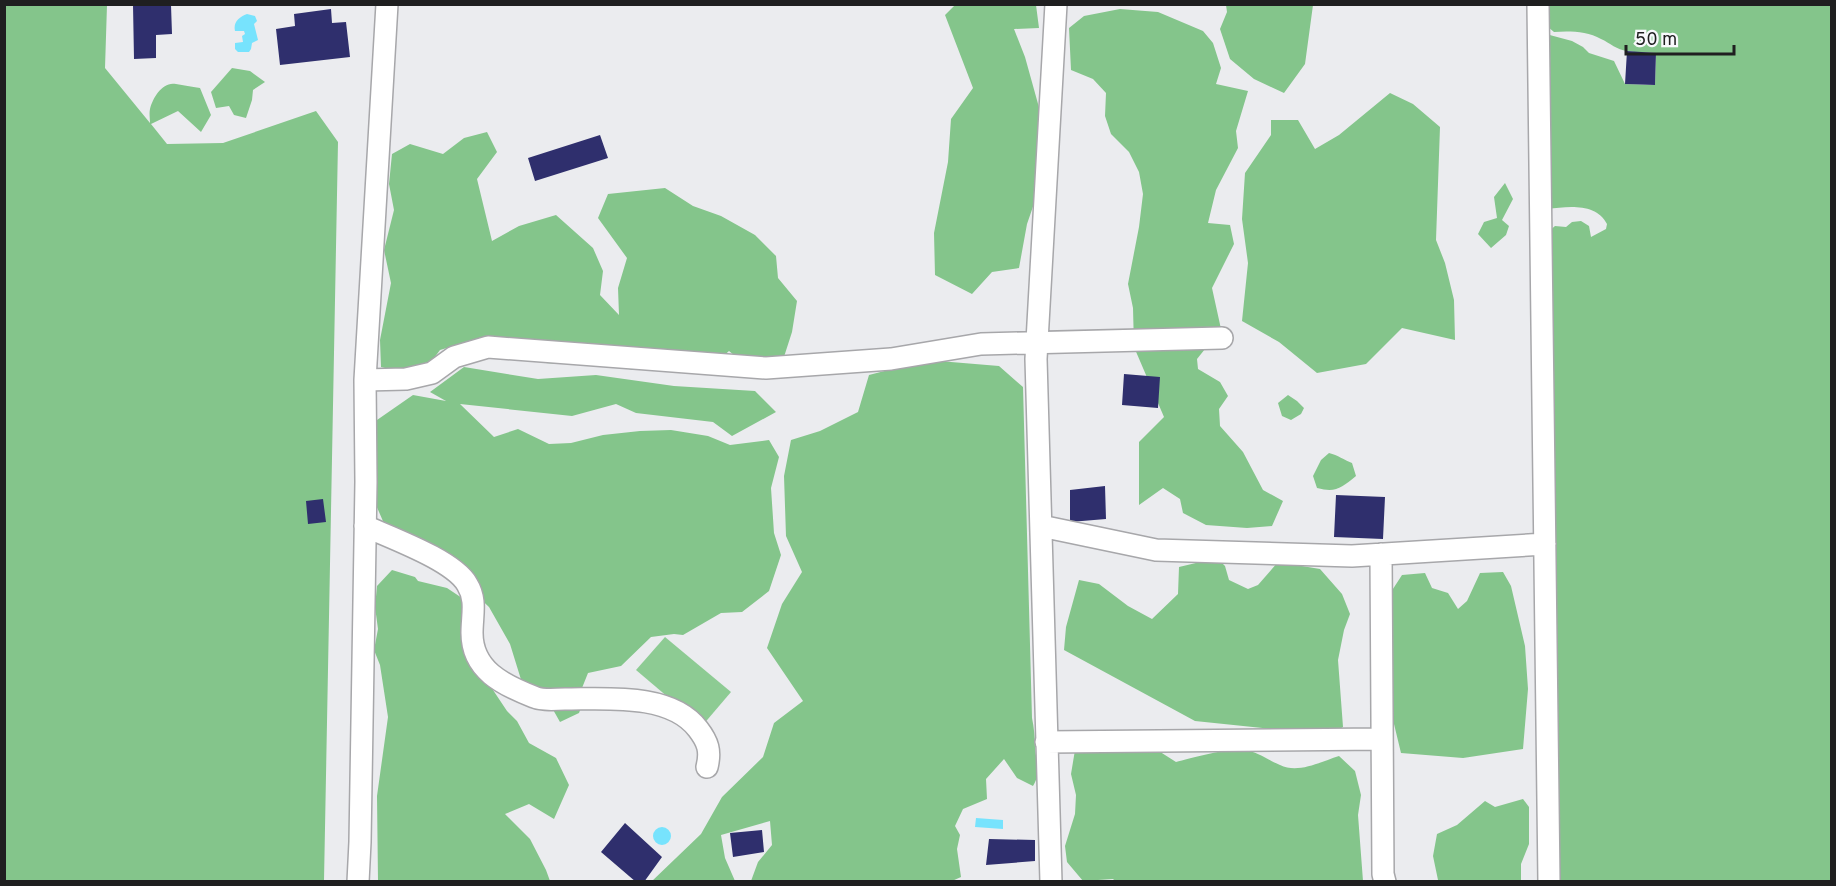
<svg xmlns="http://www.w3.org/2000/svg" width="1836" height="886" font-family="Overpass,sans-serif">
<rect width="100%" height="100%" fill="#ebecef"/>
<path fill="#8dcb93" d="M 665,637 L 731,692 L 702,726 L 636,670 Z"/>
<path fill="#84c58b" d="M 5,5 L 107,5 L 105,68 L 150,123 C 150,119 149,113 150,109 C 153,97 163,81 176,84 C 184,85 191,87 200,88 L 211,115 L 201,132 L 178,111 L 151,124 L 167,144 L 223,143 L 316,111 L 338,142 L 324,881 L 5,882 Z
M 955,5 L 1036,5 L 1039,28 L 1014,29 L 1025,57 L 1040,111 L 1047,166 L 1027,224 L 1019,268 L 992,272 L 972,294 L 935,275 L 934,233 L 948,162 L 951,119 L 973,88 L 945,15 Z
M 1226,5 L 1313,5 L 1305,64 L 1284,93 L 1254,79 L 1230,59 L 1220,29 L 1227,12 Z
M 1539,5 L 1831,5 L 1831,881 L 1555,881 L 1548,232 L 1555,226 L 1566,227 L 1572,222 L 1581,221 L 1589,226 L 1591,237 L 1606,229 L 1607,224 C 1597,203 1568,206 1548,209 L 1546,34 L 1572,41 L 1583,47 L 1589,53 L 1614,61 L 1625,84 L 1655,85 L 1656,53 C 1647,52 1637,53 1627,51 C 1617,50 1610,43 1601,39 C 1587,31 1569,31 1554,32 L 1548,27 Z
M 1120,9 L 1158,12 L 1203,31 L 1213,43 L 1221,68 L 1216,84 L 1248,91 L 1236,131 L 1238,148 L 1216,190 L 1208,223 L 1230,225 L 1234,244 L 1212,288 L 1221,329 L 1197,359 L 1198,369 L 1220,382 L 1228,396 L 1219,409 L 1220,426 L 1243,452 L 1263,490 L 1283,501 L 1272,526 L 1247,528 L 1206,525 L 1183,513 L 1180,499 L 1163,488 L 1139,505 L 1139,442 L 1164,417 L 1134,347 L 1133,308 L 1128,284 L 1139,227 L 1143,194 L 1139,172 L 1129,152 L 1111,134 L 1105,116 L 1106,93 L 1093,79 L 1071,70 L 1069,28 L 1084,16 Z
M 232,68 L 250,71 L 265,82 L 253,90 L 252,100 L 246,118 L 234,115 L 229,106 L 216,108 L 211,92 Z
M 1390,93 L 1413,104 L 1440,127 L 1436,240 L 1445,263 L 1454,300 L 1455,340 L 1402,328 L 1366,364 L 1317,373 L 1279,342 L 1242,321 L 1248,263 L 1242,219 L 1245,173 L 1271,135 L 1271,120 L 1298,120 L 1315,149 L 1339,135 Z
M 487,132 L 497,152 L 477,179 L 492,241 L 519,226 L 556,215 L 593,248 L 603,271 L 600,295 L 619,315 L 618,288 L 627,258 L 598,218 L 608,194 L 665,188 L 693,206 L 721,216 L 755,235 L 776,256 L 778,278 L 797,301 L 792,332 L 782,363 L 745,364 L 729,351 L 710,368 L 651,352 L 633,370 L 588,359 L 560,364 L 546,363 L 474,340 L 440,350 L 420,377 L 381,367 L 380,340 L 391,283 L 384,250 L 394,210 L 389,184 L 392,154 L 410,144 L 443,154 L 464,138 Z
M 1505,183 L 1513,199 L 1502,220 L 1509,226 L 1506,235 L 1491,248 L 1478,234 L 1484,222 L 1497,218 L 1494,197 Z
M 927,360 L 999,366 L 1023,387 L 1032,718 C 1034,728 1035,737 1035,748 C 1036,762 1042,771 1033,786 L 1017,778 L 1004,759 L 986,779 L 987,799 L 963,809 L 955,826 L 960,835 L 957,849 L 961,877 L 952,881 L 751,881 L 758,862 L 772,845 L 770,821 L 721,835 L 725,858 L 735,881 L 651,882 L 701,834 L 722,797 L 763,757 L 774,723 L 803,701 L 767,648 L 782,604 L 802,572 L 786,536 L 784,476 L 791,440 L 820,431 L 858,412 L 869,375 Z
M 464,367 L 538,379 L 596,375 L 674,386 L 755,391 L 776,412 L 732,436 L 713,422 L 636,413 L 616,404 L 572,416 L 460,404 L 494,437 L 518,429 L 549,444 L 571,443 L 603,435 L 640,431 L 671,430 L 708,436 L 730,445 L 769,440 L 779,457 L 771,488 L 774,533 L 781,555 L 769,591 L 742,612 L 721,613 L 683,635 L 674,634 L 651,637 L 621,666 L 588,673 L 580,693 L 582,705 L 579,713 L 560,722 L 547,699 L 523,686 L 510,644 L 489,607 L 468,587 L 389,535 L 366,482 L 377,420 L 413,395 L 446,401 L 430,392 Z
M 1288,395 L 1297,401 L 1304,408 L 1301,414 L 1291,420 L 1282,416 L 1278,403 Z
M 1329,453 C 1338,455 1344,460 1352,463 L 1356,476 C 1341,488 1336,493 1317,488 L 1313,476 L 1321,460 Z
M 1217,558 L 1225,566 L 1229,580 L 1248,589 L 1258,585 L 1278,562 L 1320,569 L 1342,594 L 1350,614 L 1344,630 L 1338,660 L 1343,727 L 1330,735 L 1195,721 L 1064,650 L 1066,627 L 1079,580 L 1099,584 L 1128,606 L 1152,619 L 1178,594 L 1179,567 Z
M 392,570 L 415,577 L 418,581 L 447,588 L 462,598 L 473,670 L 493,690 L 507,711 L 517,721 L 529,743 L 556,758 L 569,785 L 554,819 L 529,804 L 505,814 L 530,839 L 546,870 L 550,881 L 378,881 L 377,796 L 388,717 L 380,665 L 374,650 L 378,629 L 375,607 L 377,586 Z
M 1503,572 L 1511,586 L 1525,646 L 1528,689 L 1523,749 L 1463,758 L 1401,753 L 1394,724 L 1375,704 L 1391,592 L 1402,575 L 1425,573 L 1432,588 L 1448,593 L 1458,609 L 1467,601 L 1480,573 Z
M 1076,744 L 1154,748 L 1176,762 C 1192,758 1230,747 1245,750 C 1258,752 1268,760 1280,765 C 1298,774 1320,762 1339,756 L 1355,771 L 1361,795 L 1358,815 L 1363,881 L 1116,882 L 1113,879 L 1083,881 L 1067,862 L 1065,846 L 1075,814 L 1076,795 L 1071,774 Z
M 1523,799 L 1529,807 L 1529,844 L 1521,864 L 1521,881 L 1434,881 L 1438,880 L 1433,856 L 1437,834 L 1457,825 L 1485,801 L 1495,807 Z"/>
<path fill="#77e3fd" d="M 247,14 L 255,16 L 257,21 L 254,24 L 258,40 L 252,43 L 251,49 L 249,52 L 238,52 L 235,49 L 235,43 L 243,42 L 242,36 L 245,34 L 244,31 L 235,31 C 233,22 239,17 247,14 Z
M 976,818 L 1003,820 L 1003,829 L 975,827 Z
M653 836a9 9 0 1 1 18 0a9 9 0 1 1-18 0Z"/>
<path fill="#2f2f6d" d="M 133,5 L 171,5 L 172,34 L 156,35 L 156,58 L 134,59 Z
M 331,9 L 332,23 L 346,22 L 350,57 L 280,65 L 276,29 L 295,26 L 294,14 Z
M 1627,51 L 1656,53 L 1655,85 L 1625,84 Z
M 600,135 L 608,158 L 535,181 L 528,158 Z
M 1124,374 L 1160,377 L 1158,408 L 1122,405 Z
M 1105,486 L 1106,519 L 1070,522 L 1070,490 Z
M 1336,495 L 1385,497 L 1383,539 L 1334,537 Z
M 323,499 L 326,522 L 308,524 L 306,501 Z
M 625,823 L 662,857 L 644,882 L 636,882 L 601,852 Z
M 762,830 L 764,852 L 733,857 L 730,833 Z
M 989,839 L 1035,840 L 1035,861 L 986,865 Z"/>
<g fill="none" stroke-linecap="round" stroke-linejoin="round">
<defs>
<path id="minor" d="M 1538,4 L 1549,882
M 365,380 L 406,379 L 432,373 L 454,357 L 488,347 L 766,368 L 891,359 L 981,344 L 1222,338
M 365,526 C 391,538 453,560 467,584 C 477,600 472,615 472,633 C 472,670 503,685 534,697 C 543,701 555,699 565,699 C 607,699 671,693 698,729 C 708,742 711,751 707,767
M 1041,526 L 1156,550 L 1352,556 L 1545,544
M 1381,554 L 1383,874 L 1385,882
M 1046,742 L 1382,739
M 358,882 L 360,842 L 366,482 L 365,380 L 387,4
M 1051,882 L 1036,359 L 1056,4"/>
</defs>
<use href="#minor" stroke="#a7a7aa" stroke-width="24"/>
<use href="#minor" stroke="#fff" stroke-width="21"/>
</g>
<rect width="1836" height="886" fill="none" stroke="#1f1f20" stroke-width="12"/>
<path d="M1626 45v9h108v-9" fill="none" stroke="#1f1f20" stroke-width="3"/>
<text x="1635" y="45" font-size="18" fill="#1f1f20" stroke="#f8f9fc" stroke-width="4.5" paint-order="stroke">50 m</text>
</svg>
